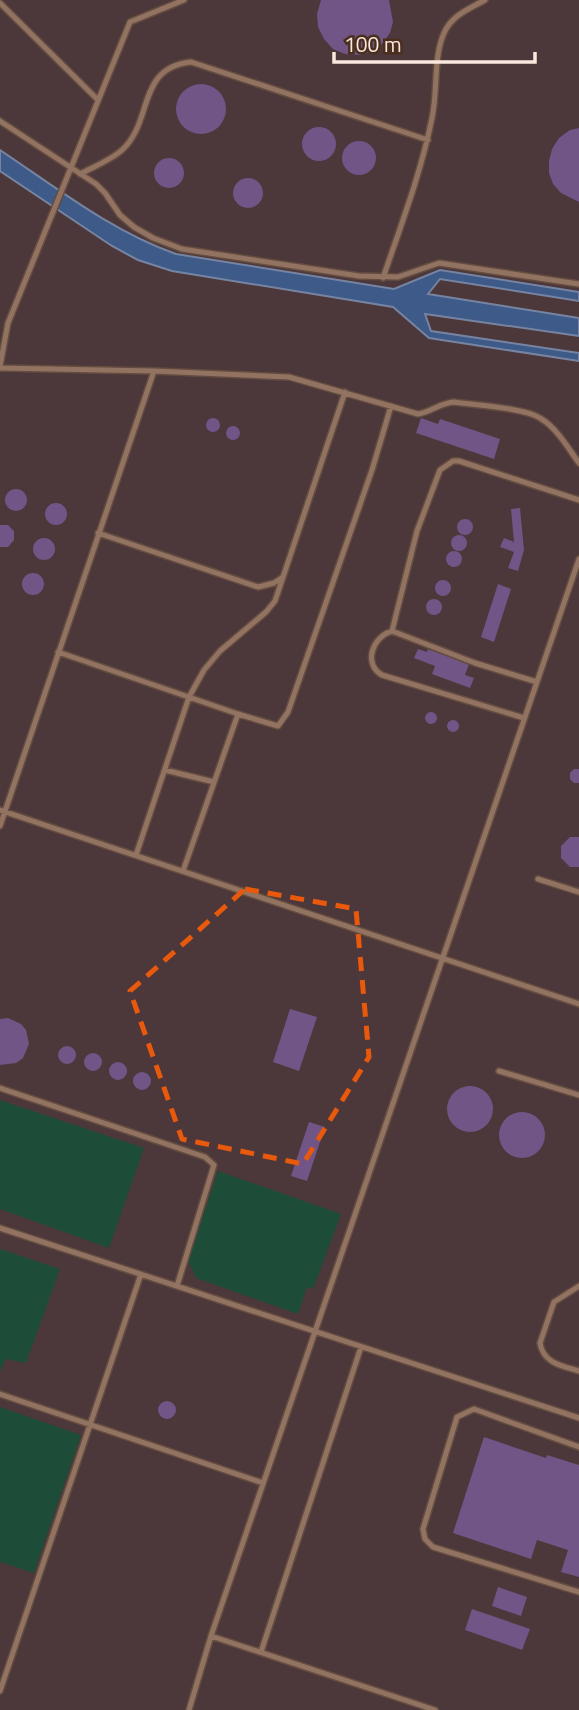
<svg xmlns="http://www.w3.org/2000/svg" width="579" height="1710" font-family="'Titillium Web',sans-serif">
<rect width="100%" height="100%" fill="#4a2f1f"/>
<path fill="#4c383b" d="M 0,0 L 579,0 L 579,1710 L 0,1710 Z"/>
<path fill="#1d4d39" d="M 0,1100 L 144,1148 L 109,1248 L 0,1209 Z
M 218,1171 L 341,1214 L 313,1289 L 307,1287 L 298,1314 L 196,1278 L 188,1260 Z
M 0,1249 L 60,1269 L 26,1363 L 6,1359 L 0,1371 Z
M 0,1407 L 81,1435 L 34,1573 L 0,1562 Z"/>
<path fill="#3d5a88" stroke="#7684a2" stroke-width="2" d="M 0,150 C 57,188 111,231 176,254 L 394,289 L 440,270 L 579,292 L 579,301 L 440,279 L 428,294 L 579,318 L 579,336 L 425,314 L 431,331 L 579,353 L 579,361 L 429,338 L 393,307 L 172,271 L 138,260 L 112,246 L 0,171 Z"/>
<path fill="#715586" d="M 321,0 L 389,0 L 393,22 L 390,33 L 382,44 L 371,52 L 359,55 L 345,54 L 333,49 L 324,39 L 318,27 L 317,14 Z
M176 109a25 25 0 1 1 50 0a25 25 0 1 1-50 0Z
M302 144a17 17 0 1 1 34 0a17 17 0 1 1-34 0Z
M 579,128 L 579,202 L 561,193 L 553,184 L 549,173 L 549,161 L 552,149 L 559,138 L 570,130 Z
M342 158a17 17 0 1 1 34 0a17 17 0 1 1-34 0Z
M154 173a15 15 0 1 1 30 0a15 15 0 1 1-30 0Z
M233 193a15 15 0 1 1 30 0a15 15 0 1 1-30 0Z
M206 425a7 7 0 1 1 14 0a7 7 0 1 1-14 0Z
M 421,418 L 438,424 L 440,419 L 500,439 L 494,459 L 416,433 Z
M226 433a7 7 0 1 1 14 0a7 7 0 1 1-14 0Z
M5 500a11 11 0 1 1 22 0a11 11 0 1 1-22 0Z
M45 514a11 11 0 1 1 22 0a11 11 0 1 1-22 0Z
M 520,508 L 524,550 L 518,571 L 508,568 L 514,552 L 500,547 L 504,538 L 514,542 L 511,509 Z
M457 527a8 8 0 1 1 16 0a8 8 0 1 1-16 0Z
M 0,525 L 8,525 L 14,531 L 14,540 L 8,547 L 0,547 Z
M451 543a8 8 0 1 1 16 0a8 8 0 1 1-16 0Z
M33 549a11 11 0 1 1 22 0a11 11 0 1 1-22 0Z
M446 559a8 8 0 1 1 16 0a8 8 0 1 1-16 0Z
M22 584a11 11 0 1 1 22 0a11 11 0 1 1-22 0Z
M435 588a8 8 0 1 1 16 0a8 8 0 1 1-16 0Z
M 498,584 L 511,589 L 494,642 L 481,637 Z
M426 607a8 8 0 1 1 16 0a8 8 0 1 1-16 0Z
M 418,649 L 427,652 L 428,649 L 469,664 L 465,675 L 474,678 L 470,688 L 432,674 L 435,666 L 414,658 Z
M425 718a6 6 0 1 1 12 0a6 6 0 1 1-12 0Z
M447 726a6 6 0 1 1 12 0a6 6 0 1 1-12 0Z
M 574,769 L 579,769 L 579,783 L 574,783 L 570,779 L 570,773 Z
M 570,837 L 579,837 L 579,867 L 570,867 L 561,858 L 561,846 Z
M 290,1009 L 317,1017 L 299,1071 L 273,1062 Z
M 8,1018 L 21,1024 L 26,1030 L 29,1044 L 23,1058 L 16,1063 L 0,1065 L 0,1019 Z
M58 1055a9 9 0 1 1 18 0a9 9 0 1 1-18 0Z
M84 1062a9 9 0 1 1 18 0a9 9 0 1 1-18 0Z
M109 1071a9 9 0 1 1 18 0a9 9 0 1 1-18 0Z
M133 1081a9 9 0 1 1 18 0a9 9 0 1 1-18 0Z
M447 1109a23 23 0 1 1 46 0a23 23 0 1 1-46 0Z
M499 1135a23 23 0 1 1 46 0a23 23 0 1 1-46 0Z
M 309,1122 L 325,1127 L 307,1181 L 291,1176 Z
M158 1410a9 9 0 1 1 18 0a9 9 0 1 1-18 0Z
M 484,1437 L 546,1458 L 547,1455 L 579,1465 L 579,1577 L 561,1572 L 568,1550 L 537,1540 L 531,1559 L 453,1533 Z
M 498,1587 L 527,1597 L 521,1616 L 492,1606 Z
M 472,1609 L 530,1629 L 522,1650 L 465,1630 Z"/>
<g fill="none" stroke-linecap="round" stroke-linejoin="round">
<defs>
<path id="service" d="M 0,3 L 98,100
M 0,121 L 96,184 L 105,193 L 120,215 L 134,227 L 153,238 L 182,249 L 359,276 L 398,277 L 439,263 L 579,284
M 80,174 C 93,167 111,160 122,150 C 154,121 136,68 191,62 L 428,140
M 383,278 C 401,225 421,173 432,118 C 438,91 433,58 444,33 C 452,15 469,9 485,0
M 0,366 L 8,323 L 130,22 L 184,0
M 0,368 L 154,371 L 289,377 L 418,414 C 431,412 440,403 454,402 C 474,405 525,408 540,418 C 557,428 568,448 579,463
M 98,533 L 258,587 L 274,583 L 283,577
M 392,631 L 417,531 L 440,470 L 453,461 L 459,461 L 579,500
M 58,652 L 238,714 L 183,871
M 238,714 L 278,726 L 288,712 L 372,470 L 391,406
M 524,718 L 382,675 C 363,664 372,637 392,631 L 475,663 L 537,682
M 165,770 L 214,782
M 0,810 L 579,1004
M 0,826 L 154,371
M 136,855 L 189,697 L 204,670 L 220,651 L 266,612 L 275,601 L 345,392
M 538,879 L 579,892
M 499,1071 L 579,1095
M 0,1088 L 205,1157 L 214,1165 L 177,1286
M 0,1228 L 579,1418
M 579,1286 L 554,1302 L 540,1343 C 543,1363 562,1366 579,1371
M 0,1394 L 263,1483
M 579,1447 L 474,1409 L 457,1417 L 423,1529 L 425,1539 L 433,1547 L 579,1592
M 211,1636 L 435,1710
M 261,1652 L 361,1347
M 0,1691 L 141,1274
M 189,1710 L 211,1636 L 579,559"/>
</defs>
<use href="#service" stroke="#644c3f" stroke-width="8"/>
<use href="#service" stroke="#927261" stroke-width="5"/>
</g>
<path fill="none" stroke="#e8590c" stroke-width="5" stroke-dasharray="14 9" stroke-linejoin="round" d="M 245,889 L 356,909 L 369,1057 L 303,1164 L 182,1139 L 130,991 Z"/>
<path d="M334 52v10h201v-10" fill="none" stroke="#fae7de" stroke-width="3.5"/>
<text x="344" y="52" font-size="21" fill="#fae7de" stroke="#4a2f1f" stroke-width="5" paint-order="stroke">100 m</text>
</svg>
